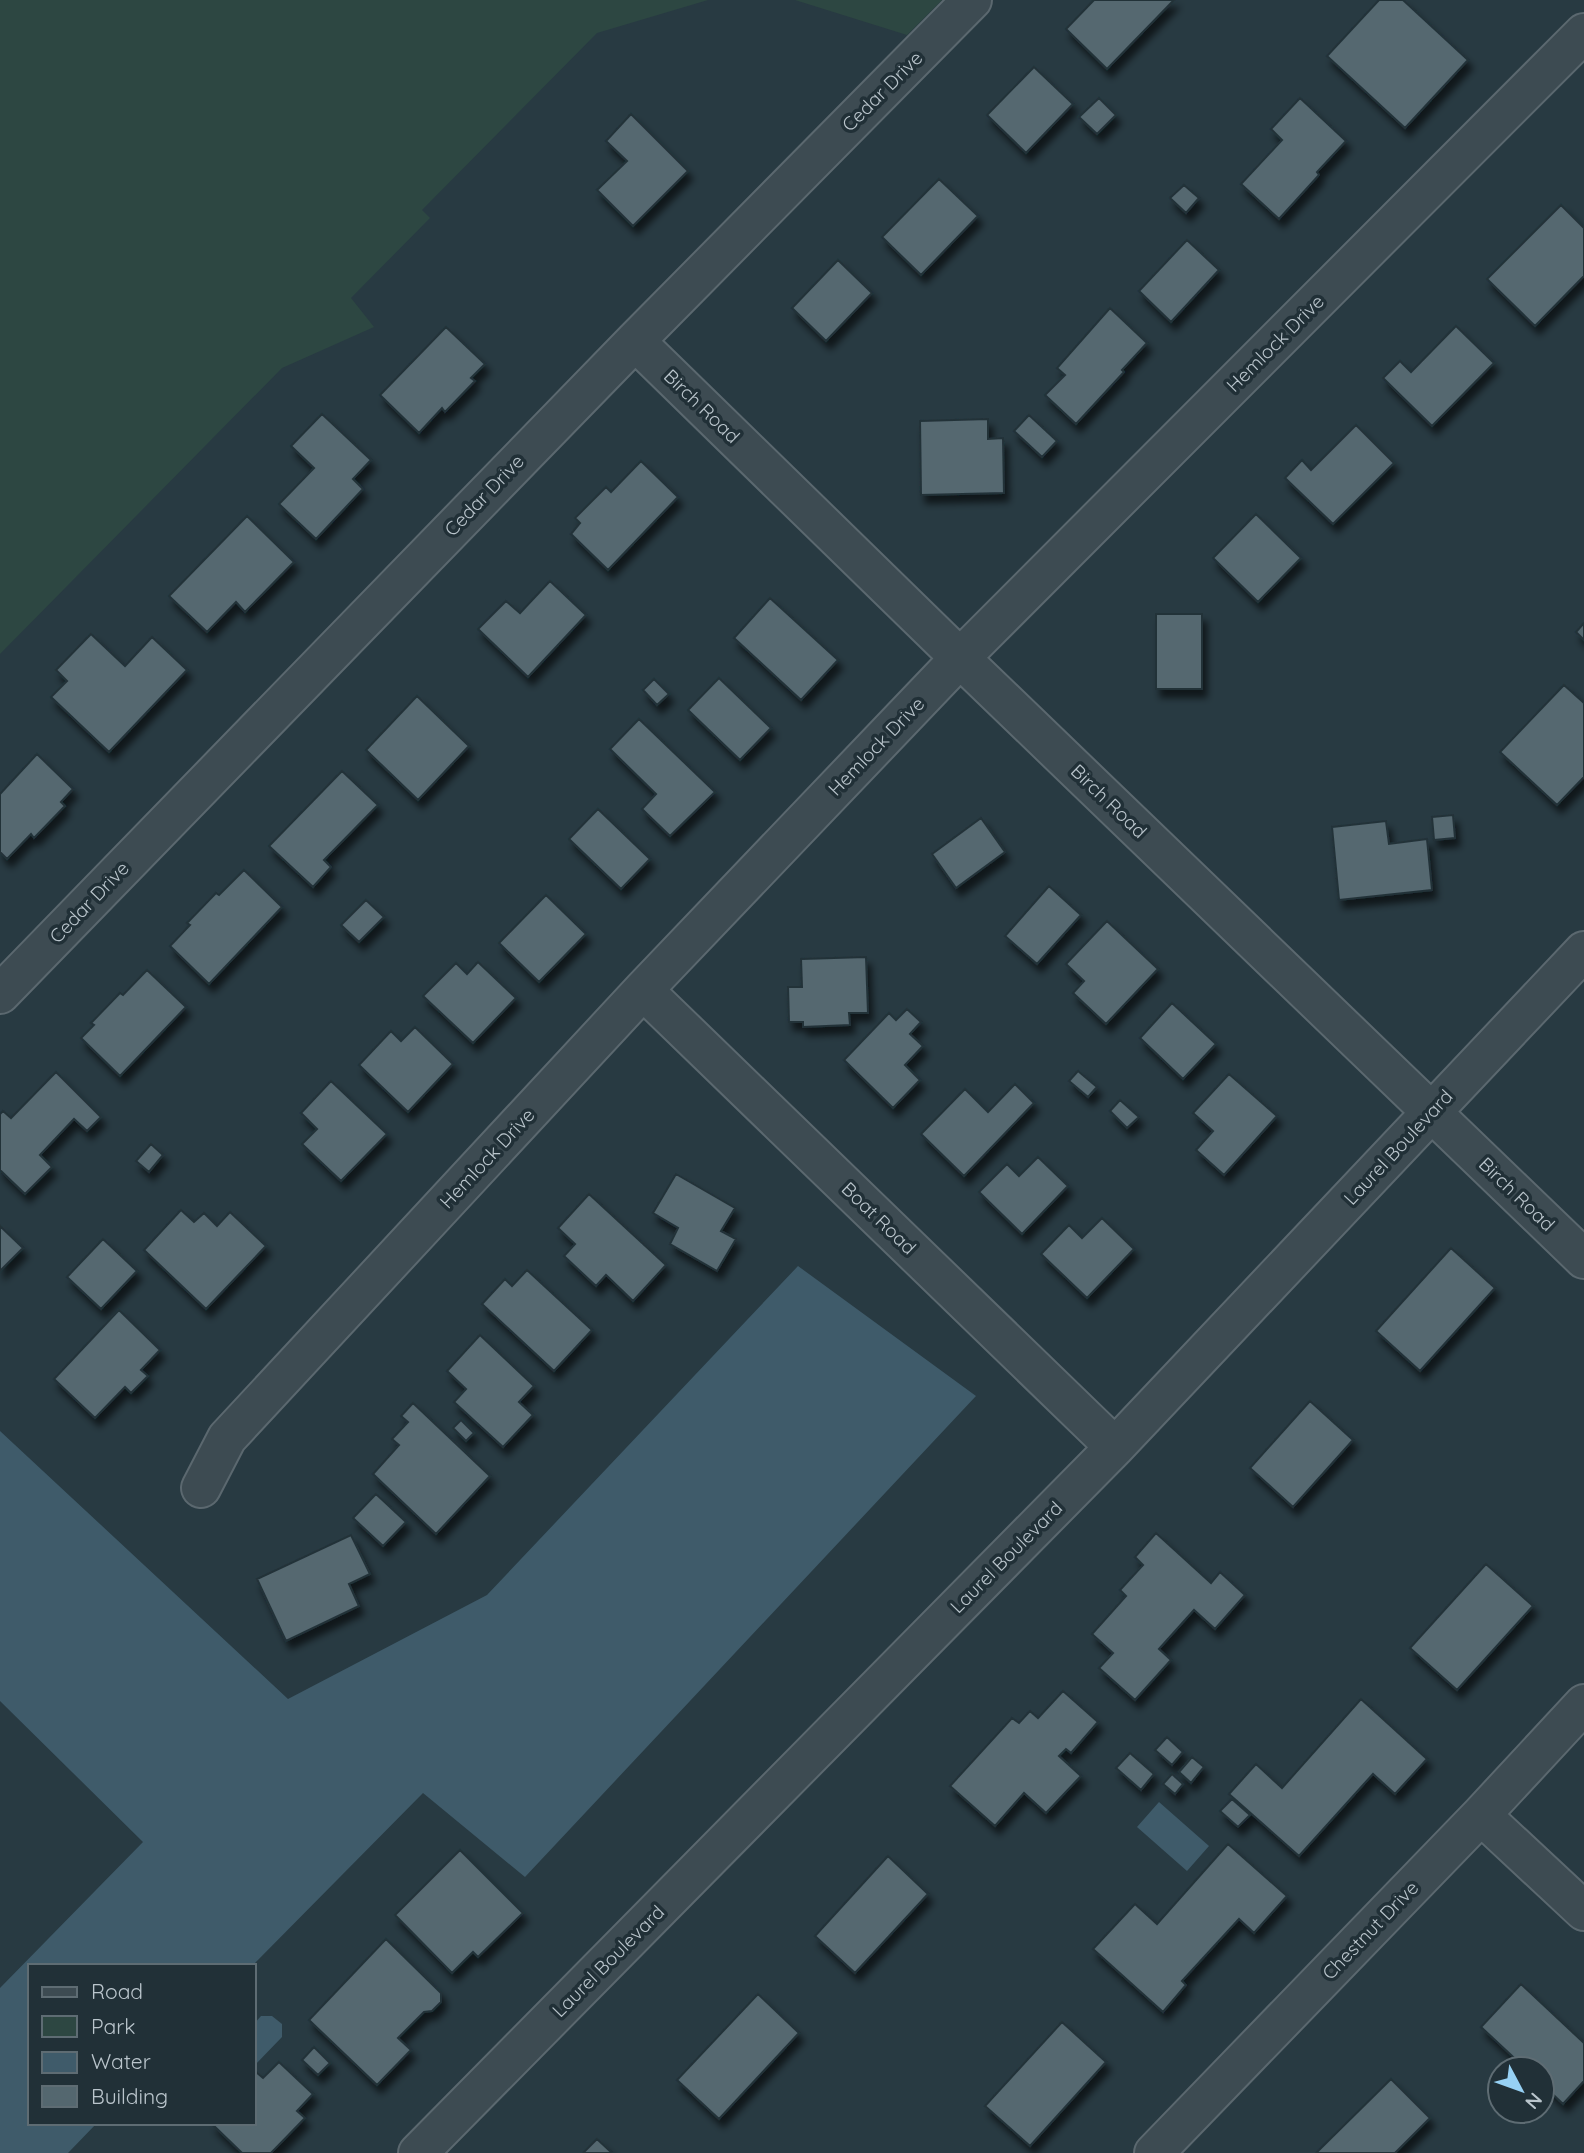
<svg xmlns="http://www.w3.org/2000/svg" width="1584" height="2153" font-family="Quicksand,sans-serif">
<defs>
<filter id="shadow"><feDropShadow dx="4.5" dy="8" stdDeviation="3.5" flood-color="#0009"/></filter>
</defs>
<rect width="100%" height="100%" fill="#283a42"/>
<path fill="#2d4742" d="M 0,0 L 708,0 L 597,33 L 422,210 L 430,218 L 351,298 L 374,327 L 282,368 L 0,654 Z
M 795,0 L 942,0 L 907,35 Z"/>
<path fill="#3f5b6a" d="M 798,1266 L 976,1396 L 525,1877 L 423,1793 L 252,1966 L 30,1966 L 30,2123 L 97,2123 L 68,2153 L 0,2153 L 0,1988 L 143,1842 L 0,1701 L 0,1431 L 288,1699 L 487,1595 Z
M 1159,1802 L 1209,1846 L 1187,1871 L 1137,1827 Z
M 261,2016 L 272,2016 L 282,2024 L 282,2037 L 254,2066 L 254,2024 Z"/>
<path fill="#54676f" stroke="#233239" stroke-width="2" filter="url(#shadow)" d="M 1094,0 L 1174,0 L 1107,69 L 1066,29 Z
M 1379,0 L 1403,0 L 1468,60 L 1405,128 L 1327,56 Z
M 1034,67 L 1073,104 L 1026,153 L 987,115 Z
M 1099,98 L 1116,115 L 1097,134 L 1079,117 Z
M 1300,98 L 1346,141 L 1317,172 L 1319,175 L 1279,219 L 1241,184 L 1282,140 L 1271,129 Z
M 631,114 L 688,171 L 633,226 L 597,190 L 627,161 L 606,141 Z
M 939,179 L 978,216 L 921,275 L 882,237 Z
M 1184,185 L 1199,198 L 1186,213 L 1170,198 Z
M 1561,205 L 1584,228 L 1584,276 L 1535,326 L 1487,279 Z
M 1187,240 L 1219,270 L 1171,322 L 1139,291 Z
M 838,260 L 872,293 L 826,341 L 792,308 Z
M 1110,308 L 1147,343 L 1122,370 L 1124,372 L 1076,424 L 1045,395 L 1065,375 L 1057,368 Z
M 1456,326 L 1494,363 L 1432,426 L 1383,378 L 1400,361 L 1411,372 Z
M 446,327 L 485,364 L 471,378 L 475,381 L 445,412 L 442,408 L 419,433 L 380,395 Z
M 322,414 L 371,460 L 353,479 L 363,489 L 316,539 L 279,504 L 314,468 L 291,446 Z
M 1029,415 L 1057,441 L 1042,457 L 1014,431 Z
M 988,419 L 988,439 L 1003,438 L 1004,493 L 921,495 L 920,421 Z
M 1356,425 L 1394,463 L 1333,524 L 1285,478 L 1302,460 L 1311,470 Z
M 641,461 L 678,497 L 608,570 L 571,534 L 580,523 L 575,518 L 606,487 L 611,492 Z
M 1256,514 L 1301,558 L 1258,602 L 1213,558 Z
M 247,516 L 294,562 L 245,612 L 236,602 L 207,632 L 169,596 Z
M 550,581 L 586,615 L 528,677 L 478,629 L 506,601 L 520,613 Z
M 770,598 L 838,660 L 801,700 L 734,638 Z
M 1156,614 L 1202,614 L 1202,689 L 1156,689 Z
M 1584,623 L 1584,640 L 1576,632 Z
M 91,634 L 125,666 L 152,637 L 187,670 L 109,752 L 51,697 L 67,681 L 56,670 Z
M 719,678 L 771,728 L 740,760 L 688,710 Z
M 654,679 L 669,694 L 657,705 L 643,690 Z
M 1564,685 L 1584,703 L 1584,777 L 1557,805 L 1500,752 Z
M 417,696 L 469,746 L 418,800 L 366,750 Z
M 639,719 L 715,792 L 670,836 L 642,809 L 656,794 L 610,749 Z
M 37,754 L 73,789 L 61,802 L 65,806 L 34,838 L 31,834 L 7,859 L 0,852 L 0,794 Z
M 342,771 L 378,805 L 324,860 L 331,867 L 313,887 L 269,846 Z
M 598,809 L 650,859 L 621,889 L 569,839 Z
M 1453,815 L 1455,838 L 1434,840 L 1432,817 Z
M 981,818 L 1005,852 L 956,888 L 932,854 Z
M 1386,821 L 1389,844 L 1427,839 L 1432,890 L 1339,900 L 1332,827 Z
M 244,870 L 282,907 L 209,984 L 170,946 L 190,925 L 187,923 L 216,893 L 219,895 Z
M 1049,886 L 1081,915 L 1037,964 L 1005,936 Z
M 546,895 L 586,934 L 539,982 L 499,943 Z
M 366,900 L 384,917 L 359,942 L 341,925 Z
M 1107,921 L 1158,969 L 1106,1024 L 1073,993 L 1084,981 L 1066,964 Z
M 866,957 L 868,1013 L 849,1013 L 850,1025 L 803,1027 L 803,1022 L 789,1022 L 788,987 L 802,987 L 801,959 Z
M 478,962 L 516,998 L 473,1043 L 423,996 L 456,963 L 467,974 Z
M 147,970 L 186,1007 L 120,1076 L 81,1038 L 94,1025 L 91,1023 L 120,993 L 123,995 Z
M 1172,1003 L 1216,1044 L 1183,1079 L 1140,1038 Z
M 907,1009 L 921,1022 L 910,1034 L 923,1046 L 905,1065 L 920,1080 L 893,1108 L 844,1060 L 889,1013 L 896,1020 Z
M 415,1027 L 453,1064 L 408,1112 L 359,1065 L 391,1031 L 401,1041 Z
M 1078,1071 L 1097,1087 L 1088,1097 L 1069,1081 Z
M 56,1072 L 101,1117 L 87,1131 L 74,1119 L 40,1155 L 52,1167 L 25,1194 L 0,1170 L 0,1114 L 3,1111 L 11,1118 Z
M 1229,1074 L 1277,1116 L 1224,1175 L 1196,1150 L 1213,1131 L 1193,1113 Z
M 331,1081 L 387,1134 L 341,1181 L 302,1144 L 317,1129 L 301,1113 Z
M 1015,1084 L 1034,1103 L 964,1176 L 921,1134 L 965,1089 L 988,1112 Z
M 1120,1100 L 1139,1117 L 1127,1128 L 1110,1111 Z
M 151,1144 L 163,1155 L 149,1172 L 136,1161 Z
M 1038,1157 L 1068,1186 L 1022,1234 L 979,1192 L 1007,1164 L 1019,1176 Z
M 676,1174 L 735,1208 L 721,1231 L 736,1239 L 717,1271 L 670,1244 L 678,1228 L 653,1213 Z
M 589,1194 L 666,1265 L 633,1301 L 606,1275 L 596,1286 L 564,1256 L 575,1244 L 558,1228 Z
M 181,1210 L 194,1222 L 204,1213 L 217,1226 L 230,1212 L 266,1246 L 206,1309 L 144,1250 Z
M 1102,1218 L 1134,1249 L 1087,1298 L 1041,1254 L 1069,1225 L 1082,1238 Z
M 0,1226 L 23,1248 L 0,1271 Z
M 103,1239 L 137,1271 L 101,1309 L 67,1277 Z
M 1451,1248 L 1495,1288 L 1420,1371 L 1376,1331 Z
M 527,1270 L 592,1330 L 554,1371 L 482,1304 L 505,1279 L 512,1286 Z
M 119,1310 L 160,1350 L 141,1370 L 148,1376 L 131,1393 L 125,1387 L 95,1418 L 54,1379 Z
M 480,1335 L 534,1386 L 519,1402 L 533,1415 L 503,1447 L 454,1402 L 466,1389 L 447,1371 Z
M 1310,1401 L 1353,1440 L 1293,1507 L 1250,1468 Z
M 413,1403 L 490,1476 L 436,1534 L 373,1474 L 399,1445 L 392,1439 L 408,1422 L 401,1416 Z
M 461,1420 L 474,1433 L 466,1441 L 453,1428 Z
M 376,1494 L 406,1522 L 383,1546 L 353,1518 Z
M 1156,1533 L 1211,1583 L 1220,1572 L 1245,1595 L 1215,1629 L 1194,1610 L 1159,1649 L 1171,1660 L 1135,1700 L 1099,1668 L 1113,1653 L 1092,1634 L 1126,1596 L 1120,1590 L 1143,1565 L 1135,1557 Z
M 351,1535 L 370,1574 L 349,1584 L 359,1606 L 286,1641 L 257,1579 Z
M 1486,1564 L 1533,1606 L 1457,1690 L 1410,1648 Z
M 1063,1691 L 1098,1722 L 1071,1753 L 1066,1749 L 1059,1756 L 1081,1776 L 1046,1813 L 1024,1793 L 995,1826 L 950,1786 L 1012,1718 L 1019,1723 L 1030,1711 L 1038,1718 Z
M 1361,1699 L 1427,1759 L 1395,1794 L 1373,1774 L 1299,1856 L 1229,1794 L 1256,1764 L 1282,1788 Z
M 1167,1737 L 1183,1752 L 1172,1765 L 1155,1750 Z
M 1130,1753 L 1154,1774 L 1141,1790 L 1116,1768 Z
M 1192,1757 L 1204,1767 L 1191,1783 L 1179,1772 Z
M 1172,1774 L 1183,1784 L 1175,1794 L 1163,1784 Z
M 1232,1799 L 1250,1815 L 1238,1827 L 1220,1811 Z
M 1228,1844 L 1287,1896 L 1254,1933 L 1239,1919 L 1182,1981 L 1186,1985 L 1163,2012 L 1093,1949 L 1135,1904 L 1157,1924 Z
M 460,1850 L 523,1913 L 478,1957 L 473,1952 L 452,1973 L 395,1915 Z
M 888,1856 L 928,1894 L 855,1973 L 815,1936 Z
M 386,1939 L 441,1993 L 441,2002 L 432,2011 L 424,2012 L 398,2038 L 411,2050 L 377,2085 L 309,2020 Z
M 1521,1984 L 1584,2043 L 1584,2081 L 1563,2104 L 1542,2084 L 1542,2069 L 1526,2069 L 1481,2027 Z
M 758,1994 L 799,2033 L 719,2119 L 677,2080 Z
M 1062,2022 L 1106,2062 L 1030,2146 L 985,2106 Z
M 314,2047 L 330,2063 L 318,2075 L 302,2060 Z
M 279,2062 L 313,2094 L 297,2111 L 305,2118 L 271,2153 L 242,2153 L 211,2123 L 254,2123 L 254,2075 L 256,2072 L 263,2078 Z
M 1391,2079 L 1430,2118 L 1395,2153 L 1316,2153 Z
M 597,2139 L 612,2153 L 583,2153 Z"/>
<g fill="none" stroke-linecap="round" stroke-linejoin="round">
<defs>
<path id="street" d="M 635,341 L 960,658 L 1584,1259
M 643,990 L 1115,1447
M 0,994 L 635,341 L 972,0
M 201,1488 L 227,1438 L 643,990 L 960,658 L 1584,33
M 1481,1815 L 1584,1911
M 418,2153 L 1115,1447 L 1584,951
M 1154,2153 L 1481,1815 L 1584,1704"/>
</defs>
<use href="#street" stroke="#5b686f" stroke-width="42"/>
<use href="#street" stroke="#3d4b52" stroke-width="38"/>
</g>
<g text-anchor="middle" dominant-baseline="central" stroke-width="7" stroke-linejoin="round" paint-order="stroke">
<g font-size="19" fill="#bac5cc" stroke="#213037">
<text transform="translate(882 91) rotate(-45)">Cedar Drive</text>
<text transform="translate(1275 343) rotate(-45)">Hemlock Drive</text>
<text transform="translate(702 406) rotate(44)">Birch Road</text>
<text transform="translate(484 495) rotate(-46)">Cedar Drive</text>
<text transform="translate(876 746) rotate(-46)">Hemlock Drive</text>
<text transform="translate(1109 801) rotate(44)">Birch Road</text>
<text transform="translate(89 902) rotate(-46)">Cedar Drive</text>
<text transform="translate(1398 1147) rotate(-47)">Laurel Boulevard</text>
<text transform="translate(487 1158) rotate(-47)">Hemlock Drive</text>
<text transform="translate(1517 1194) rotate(44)">Birch Road</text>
<text transform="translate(879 1218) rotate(44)">Boat Road</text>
<text transform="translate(1006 1557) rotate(-45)">Laurel Boulevard</text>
<text transform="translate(1370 1930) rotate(-46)">Chestnut Drive</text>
<text transform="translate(608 1961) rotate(-45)">Laurel Boulevard</text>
</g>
</g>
<rect x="28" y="1964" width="228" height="161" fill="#213037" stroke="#5e6c73" stroke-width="2"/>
<rect x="42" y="1987" width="35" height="10" fill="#3d4b52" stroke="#5e6c73" stroke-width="2"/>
<text x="91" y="1999" font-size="21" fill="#bac5cc">Road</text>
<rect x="42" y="2016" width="35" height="21" fill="#2d4742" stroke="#5e6c73" stroke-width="2"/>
<text x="91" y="2034" font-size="21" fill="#bac5cc">Park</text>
<rect x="42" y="2052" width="35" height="21" fill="#3f5b6a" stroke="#5e6c73" stroke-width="2"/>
<text x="91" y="2069" font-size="21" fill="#bac5cc">Water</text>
<rect x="42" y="2086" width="35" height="21" fill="#54676f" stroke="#5e6c73" stroke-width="2"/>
<text x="91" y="2104" font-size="21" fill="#bac5cc">Building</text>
<g transform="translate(1521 2090) rotate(131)"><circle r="33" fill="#213037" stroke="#5e6c73" stroke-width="2"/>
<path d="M0-5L12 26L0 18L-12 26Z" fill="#97d1f4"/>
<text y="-10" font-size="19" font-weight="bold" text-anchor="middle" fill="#bac5cc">N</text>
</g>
</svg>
